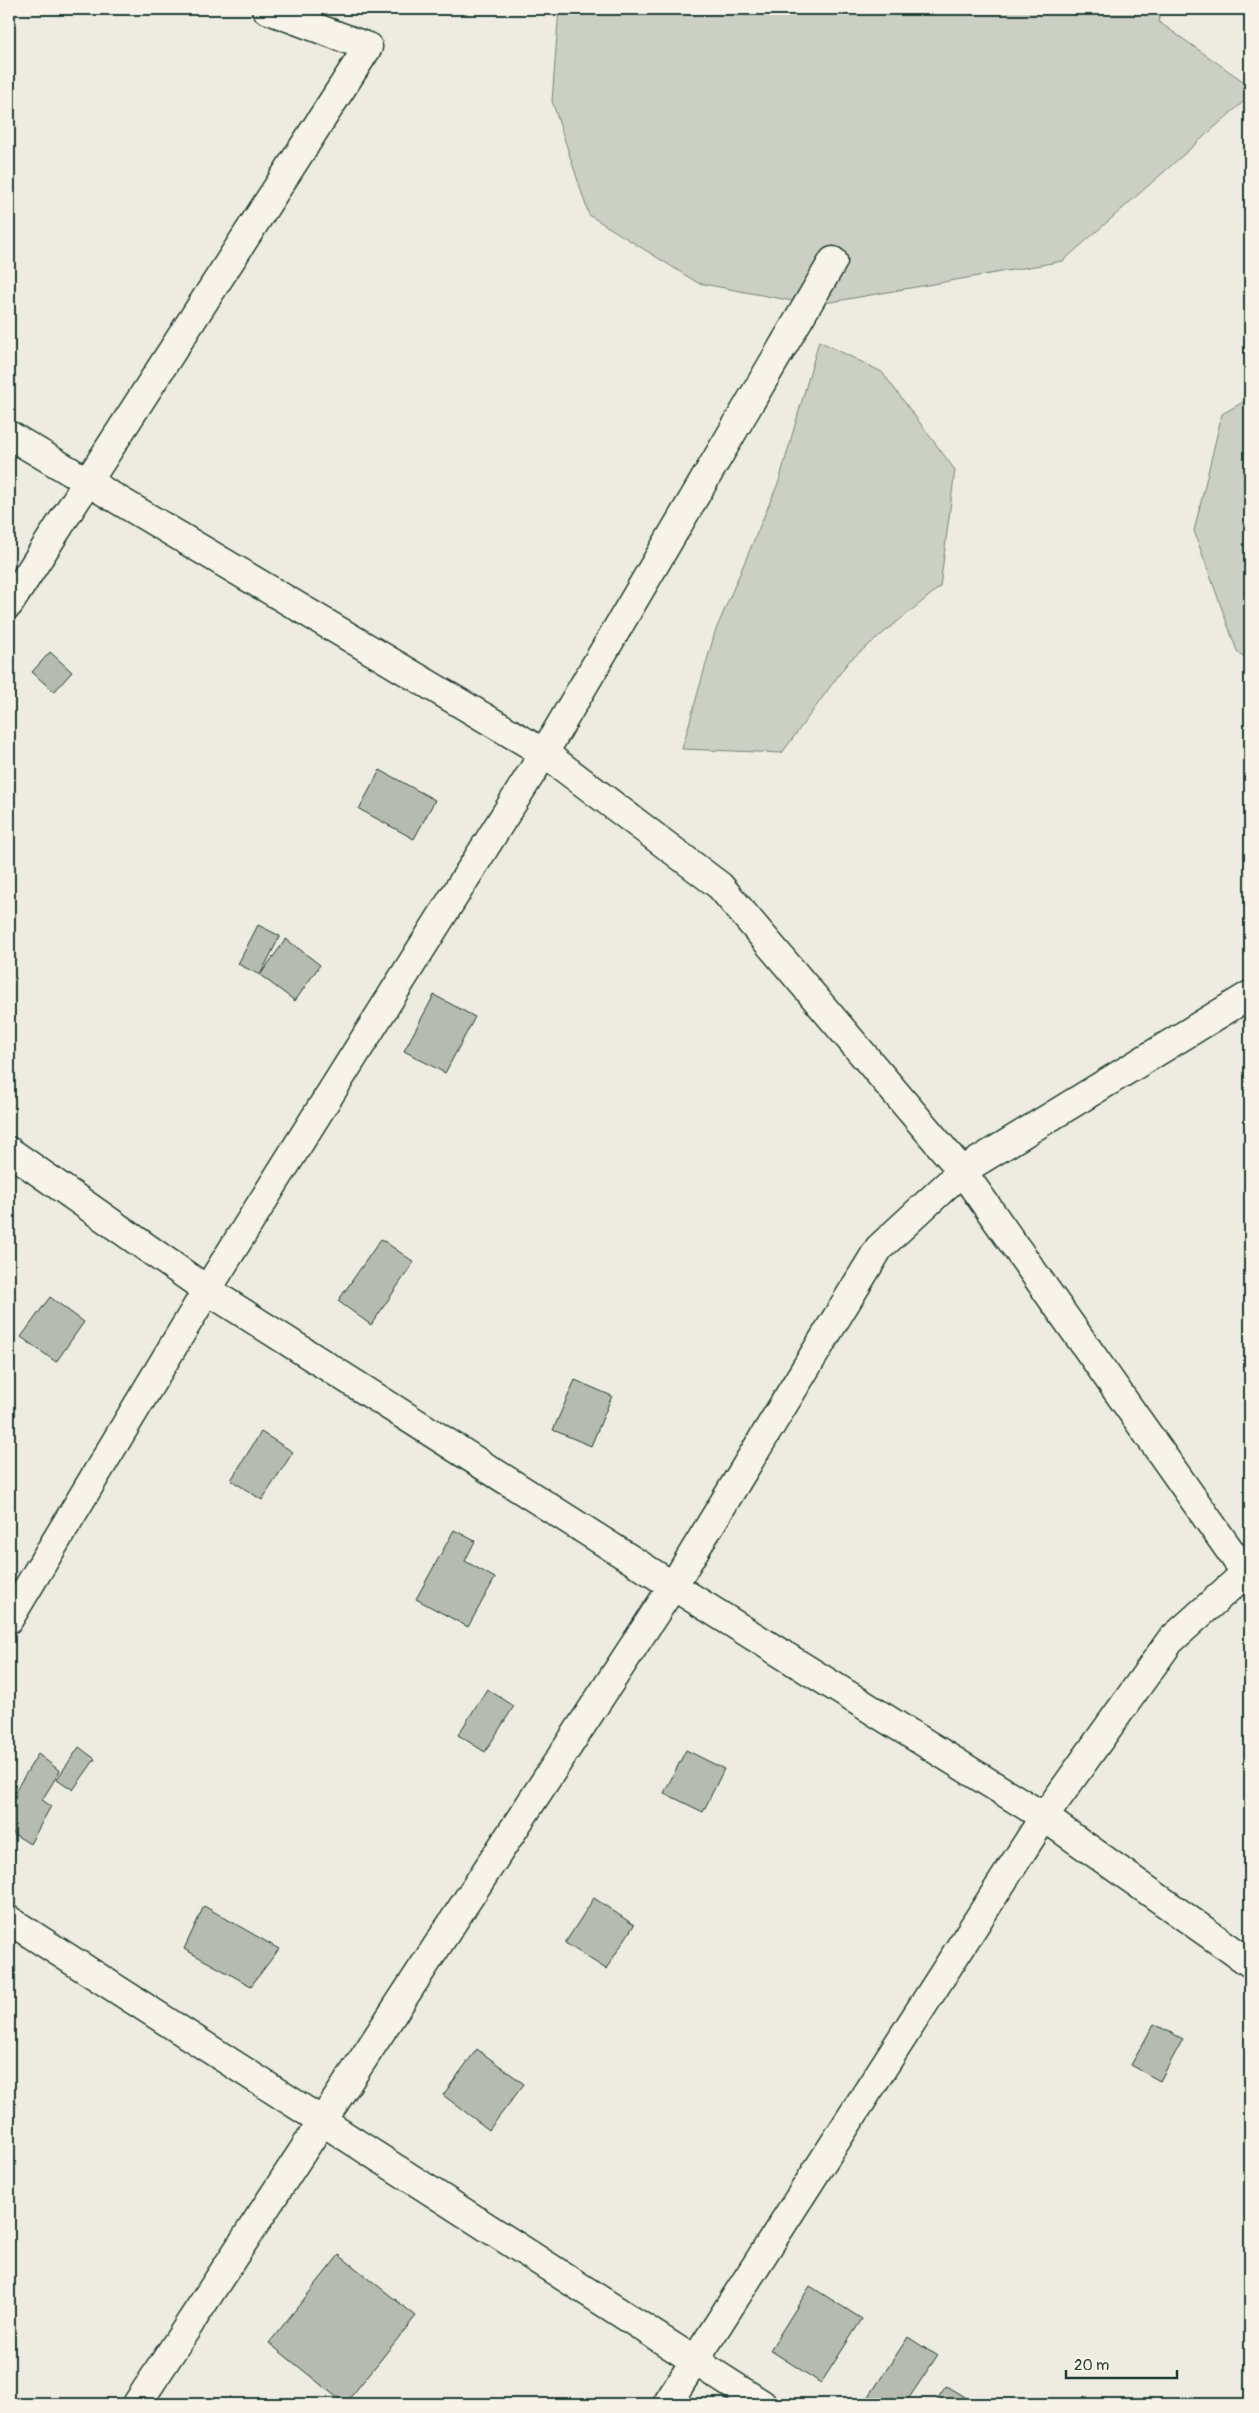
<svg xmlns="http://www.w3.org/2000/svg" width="1259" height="2413" font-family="Pangolin,sans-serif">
<rect width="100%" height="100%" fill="#eeece1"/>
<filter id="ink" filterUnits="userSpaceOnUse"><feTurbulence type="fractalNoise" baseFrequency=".02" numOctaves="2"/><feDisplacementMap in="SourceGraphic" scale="10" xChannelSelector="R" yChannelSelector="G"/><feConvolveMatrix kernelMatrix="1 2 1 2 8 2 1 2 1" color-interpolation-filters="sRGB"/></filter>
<g filter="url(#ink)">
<path fill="#cccfc4" stroke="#76867c" d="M 559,9 L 1161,9 L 1159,22 L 1250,86 L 1250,96 L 1063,261 L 814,305 L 698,283 L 589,215 L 552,101 Z
M 819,341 L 882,372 L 955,470 L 940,587 L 849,661 L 782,753 L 682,749 L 715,632 L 779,481 Z
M 1250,398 L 1250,662 L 1237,651 L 1194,531 L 1222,414 Z"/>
<path fill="#b5bbb0" stroke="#1f3d34" d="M 50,652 L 72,672 L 54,692 L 32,672 Z
M 380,770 L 435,800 L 414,839 L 359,809 Z
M 258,925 L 280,936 L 260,975 L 238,964 Z
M 286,939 L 320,965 L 295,1001 L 260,975 Z
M 434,995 L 475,1017 L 445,1073 L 404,1051 Z
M 381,1239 L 414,1262 L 371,1325 L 338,1301 Z
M 50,1297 L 84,1322 L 56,1362 L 21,1337 Z
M 575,1380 L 612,1396 L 591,1446 L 553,1430 Z
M 261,1432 L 293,1452 L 262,1500 L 231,1480 Z
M 454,1530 L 475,1541 L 465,1561 L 495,1578 L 468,1627 L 416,1599 Z
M 487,1689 L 514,1706 L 485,1752 L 458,1735 Z
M 79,1747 L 95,1759 L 73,1790 L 57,1779 Z
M 686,1750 L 724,1769 L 703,1812 L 664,1793 Z
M 38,1754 L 60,1771 L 42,1800 L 51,1806 L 30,1844 L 9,1831 L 9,1801 Z
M 594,1898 L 634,1925 L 606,1969 L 565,1943 Z
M 204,1906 L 279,1949 L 251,1986 L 184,1949 Z
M 1154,2024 L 1183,2039 L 1160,2081 L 1131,2065 Z
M 477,2049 L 524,2084 L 489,2130 L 443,2095 Z
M 339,2255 L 416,2316 L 345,2404 L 269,2343 Z
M 810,2286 L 862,2319 L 821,2383 L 770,2350 Z
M 908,2337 L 937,2356 L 905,2404 L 864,2404 Z
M 946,2386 L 976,2404 L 934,2404 Z"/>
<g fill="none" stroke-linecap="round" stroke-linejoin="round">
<defs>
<path id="minor" d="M 833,261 L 544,753 L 720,886 L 962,1171 L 1245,1572
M 9,435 L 544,753 L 207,1290 L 9,1619
M 9,604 L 368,47 L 266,9
M 9,1151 L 207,1290 L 673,1586 L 1044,1817 L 1250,1963
M 9,1920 L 762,2404
M 137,2404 L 673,1586 L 879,1248 L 962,1171 L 1250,995
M 667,2404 L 1044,1817 L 1170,1641 L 1250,1569"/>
</defs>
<use href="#minor" stroke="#1f3d34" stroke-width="31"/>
<use href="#minor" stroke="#f7f3e8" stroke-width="28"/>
</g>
</g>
<rect width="1259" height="2413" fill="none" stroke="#f7f3e8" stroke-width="30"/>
<rect x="15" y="15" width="1229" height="2383" fill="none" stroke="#1f3d34" stroke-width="2" filter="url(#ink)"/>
<path d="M1066 2370v8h111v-8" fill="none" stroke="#1f3d34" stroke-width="2.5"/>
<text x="1074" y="2370" font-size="15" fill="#1f3d34" stroke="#f7f3e8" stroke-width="4" paint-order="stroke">20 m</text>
</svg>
